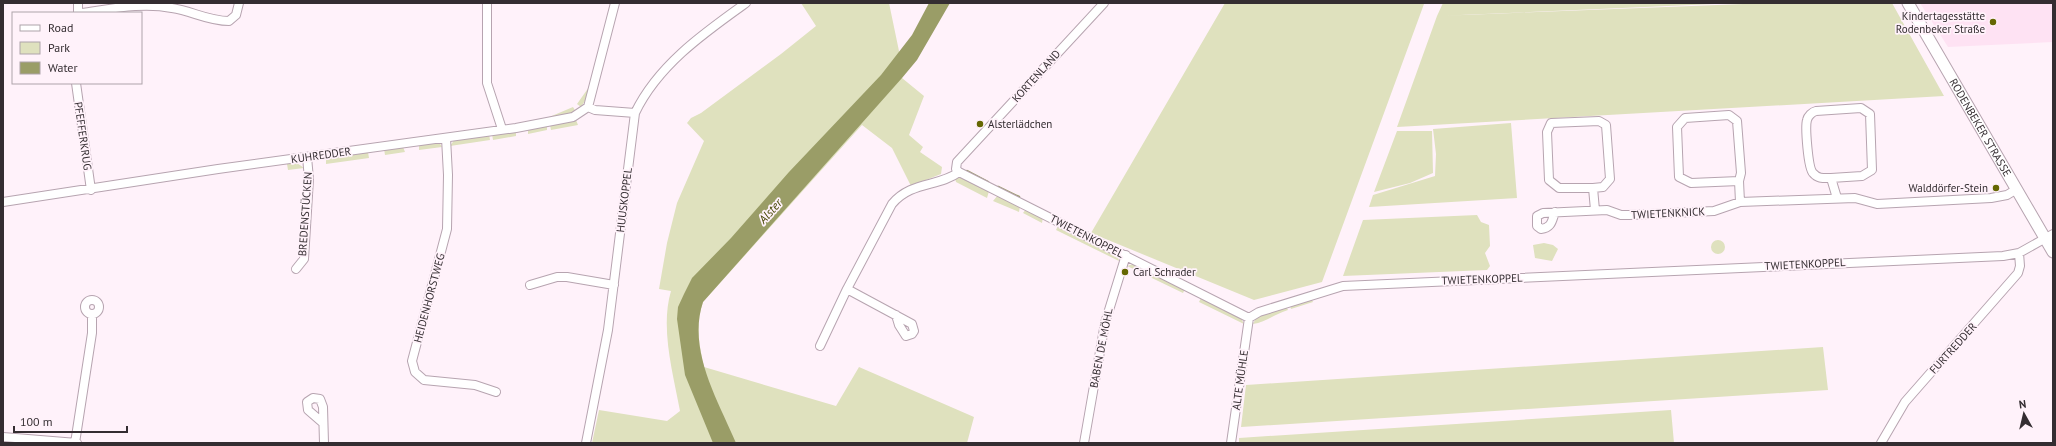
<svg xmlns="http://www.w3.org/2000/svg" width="2056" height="446" font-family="'PT Sans',sans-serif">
<rect width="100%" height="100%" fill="#fff2fa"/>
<path fill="#fee2f3" d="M 1920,3 L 2053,3 L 2053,42 L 1948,47 Z"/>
<path fill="#dfe1be" d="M 801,3 L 889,3 L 899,51 L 902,78 L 924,96 L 909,135 L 923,147 L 920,152 L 942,167 L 941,174 L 911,186 L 892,148 L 862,125 L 703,302 C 695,326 699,343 704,367 L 836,406 L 859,367 L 974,417 L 967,443 L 592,443 L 599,410 L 667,421 L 680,411 C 673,373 660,328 671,291 L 659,289 L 667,243 L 677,203 L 704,141 L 687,123 L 691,118 L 701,113 L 781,54 L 816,26 Z
M 1225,3 L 1424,4 L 1322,282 L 1254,300 L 1091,233 Z
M 1443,3 L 1738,3 L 1437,16 Z
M 1769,3 L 1892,3 L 1944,96 L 1397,127 L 1437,16 Z
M 589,87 L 590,87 L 588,96 L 581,107 L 577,104 Z
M 573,107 L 576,112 L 547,118 Z
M 576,120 L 578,125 L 551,130 L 550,125 Z
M 1511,123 L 1517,198 L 1369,207 L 1373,195 L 1435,176 L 1436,154 L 1433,129 Z
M 547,126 L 547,130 L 528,134 L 528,129 Z
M 1397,131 L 1432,131 L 1433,173 L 1410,183 L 1374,192 Z
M 516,132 L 516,136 L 493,140 L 492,134 Z
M 489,134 L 490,140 L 450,146 L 455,139 Z
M 439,142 L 442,147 L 419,150 L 419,144 Z
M 403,147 L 405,152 L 385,155 L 384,149 Z
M 368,152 L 369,158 L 326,164 L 326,158 Z
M 297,163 L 304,168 L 288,170 L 287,164 Z
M 960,176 L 989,191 L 987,198 L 956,182 L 955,178 Z
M 998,195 L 1020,206 L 1019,212 L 993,201 Z
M 1026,209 L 1043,217 L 1042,223 L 1023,213 Z
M 1477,215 L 1481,222 L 1489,225 L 1490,246 L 1485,253 L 1490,266 L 1487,270 L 1343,276 L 1363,220 Z
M 1058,226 L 1118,256 L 1119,261 L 1056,230 Z
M1711 247a7 7 0 1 1 14 0a7 7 0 1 1-14 0Z
M 1544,243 L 1553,245 L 1558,249 L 1552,261 L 1535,258 L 1533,245 Z
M 1133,264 L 1185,289 L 1183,293 L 1127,266 Z
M 1201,298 L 1241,318 L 1244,324 L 1199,302 Z
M 1311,298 L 1313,302 L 1291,309 L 1290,305 Z
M 1286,306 L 1288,310 C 1275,314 1266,322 1253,324 C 1257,312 1276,309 1286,306 Z
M 1823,347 L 1828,390 L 1241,427 L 1246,385 Z
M 1671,410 L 1674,443 L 1239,443 L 1239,438 Z"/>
<path fill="#9a9d67" d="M 929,3 L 950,3 L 917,60 L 902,78 L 703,302 C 687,350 718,400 736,443 L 713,443 L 685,375 L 677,319 L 678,307 L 684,294 L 692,278 L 731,238 L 789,172 L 881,75 L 912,35 Z"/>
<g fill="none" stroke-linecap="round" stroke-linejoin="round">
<path stroke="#9a9d67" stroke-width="2.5" d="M 967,171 L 988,182
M 998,187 L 1019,197"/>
<defs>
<path id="street" d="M 487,3 L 487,83 L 502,129
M 1104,3 L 957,162 L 956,169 L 959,172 L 1249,318 L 1259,312 L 1343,286 L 2003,256 L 2019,253 L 2053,234
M 78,13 L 78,3
M 81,13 C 111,9 142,2 172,8 C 192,11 208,21 229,21 L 236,15 L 239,3
M 76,83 L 91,190
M 588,107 L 615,3
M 446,138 L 448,175 L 447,229 L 412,361 L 415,372 L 424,380 L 475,385 L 496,392
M 1831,178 C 1824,178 1818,179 1813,173 C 1808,168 1805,127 1807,120 C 1808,116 1812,112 1816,111 L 1861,108 L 1870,114 L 1872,170 L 1862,176 L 1831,178 L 1837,198
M 1739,181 L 1691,183 L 1679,177 L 1677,127 L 1685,118 L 1729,115 L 1737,121 L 1741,173 L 1739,181 L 1740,202
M 1593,188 L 1559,188 L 1549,180 L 1547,132 L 1551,123 L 1599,121 L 1606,125 L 1610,179 L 1603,187 L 1593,188 L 1595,210
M 3,202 L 218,169 L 516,128 L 573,117 L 588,107 L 595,110 L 635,113
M 1555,212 C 1552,220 1552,228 1541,229 L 1537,226 L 1537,216 L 1543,213 L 1607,210 L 1621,215 L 1629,215 L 1714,211 L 1740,202 L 1855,198 L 1877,204 L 1991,198 L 2007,195 L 2017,189
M 296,269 L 304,259 L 309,179 L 307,157
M 530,285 L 557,277 L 567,277 L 614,285
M 847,289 L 912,324 L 914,331 L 912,334 L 906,336 L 899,325 L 896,315
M85 307a7 7 0 1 1 14 0a7 7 0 1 1-14 0Z
M 820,346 L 847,289 L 892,204 C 911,181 939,187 959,172
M 323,423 L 308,410 L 307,402 L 313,398 L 320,399 L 323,407 L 324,443
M 3,437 L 77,443
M 75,443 L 92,333 L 92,314
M 586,443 L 608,330 L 635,113 C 658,65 704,33 746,3
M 1084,443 L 1105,323 L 1126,255
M 1231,443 L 1249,318
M 1881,443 L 1905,402 L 2018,273 L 2020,266 L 2019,253"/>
<g id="secondary">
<path id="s1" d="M 1908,3 L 2053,252"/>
</g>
</defs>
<use href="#street" stroke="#b7a4b0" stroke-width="10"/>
<use href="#secondary" stroke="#b7a4b0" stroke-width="13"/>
<use href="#street" stroke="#fff" stroke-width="8"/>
<use href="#secondary" stroke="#fff" stroke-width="11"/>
</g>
<g fill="#656702" stroke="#fff2fa" stroke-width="1.5">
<circle cx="1993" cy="22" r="4"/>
<circle cx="980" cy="124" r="4"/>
<circle cx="1996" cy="188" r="4"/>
<circle cx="1125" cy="272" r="4"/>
</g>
<g text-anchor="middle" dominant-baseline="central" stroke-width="3.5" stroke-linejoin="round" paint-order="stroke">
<g font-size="11" fill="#342d31" stroke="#fff2fa" text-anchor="end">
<text x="1985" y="16">Kindertagesstätte<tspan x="1985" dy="13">Rodenbeker Straße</tspan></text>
<text x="988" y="124" text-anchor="start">Alsterlädchen</text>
<text x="1988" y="188">Walddörfer-Stein</text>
<text x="1133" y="272" text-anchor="start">Carl Schrader</text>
</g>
<g font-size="11" fill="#342d31" stroke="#fff2fa">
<text transform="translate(1036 76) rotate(-48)">KORTENLAND</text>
<text stroke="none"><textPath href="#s1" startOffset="144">RODENBEKER STRASSE</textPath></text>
<text transform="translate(83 136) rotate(82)">PFEFFERKRUG</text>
<text transform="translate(321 155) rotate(-8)">KUHREDDER</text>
<text transform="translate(624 200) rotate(-83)">HUUSKOPPEL</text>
<text transform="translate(1668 213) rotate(-3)">TWIETENKNICK</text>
<text transform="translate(305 214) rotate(-86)">BREDENSTÜCKEN</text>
<text transform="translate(1087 236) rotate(27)">TWIETENKOPPEL</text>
<text transform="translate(1805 264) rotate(-3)">TWIETENKOPPEL</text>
<text transform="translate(1482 279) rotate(-2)">TWIETENKOPPEL</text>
<text transform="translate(429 298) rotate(-75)">HEIDENHORSTWEG</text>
<text transform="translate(1101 348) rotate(-79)">BABEN DE MÖHL</text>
<text transform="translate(1953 348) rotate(-48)">FURTREDDER</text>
<text transform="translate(1240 380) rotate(-82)">ALTE MÜHLE</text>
</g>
<g font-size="12" font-style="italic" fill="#454602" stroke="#fff2fa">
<text transform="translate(770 211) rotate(-48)">Alster</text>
</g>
</g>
<rect width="2056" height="446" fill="none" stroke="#342d31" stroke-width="8"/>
<rect x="12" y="12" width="130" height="72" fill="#fff2fa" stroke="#aea3aa"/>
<rect x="20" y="25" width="20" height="6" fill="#ffffff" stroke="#aea3aa"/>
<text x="48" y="32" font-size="12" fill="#342d31">Road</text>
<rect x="20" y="42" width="20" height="12" fill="#dfe1be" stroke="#aea3aa"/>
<text x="48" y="52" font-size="12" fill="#342d31">Park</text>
<rect x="20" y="62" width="20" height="12" fill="#9a9d67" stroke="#aea3aa"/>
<text x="48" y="72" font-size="12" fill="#342d31">Water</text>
<g transform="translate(2024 414) rotate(352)" stroke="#fff2fa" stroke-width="3" paint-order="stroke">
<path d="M0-3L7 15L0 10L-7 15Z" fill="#342d31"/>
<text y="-6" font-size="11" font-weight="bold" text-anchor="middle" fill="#342d31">N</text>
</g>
<path d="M14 426v6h113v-6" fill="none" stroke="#342d31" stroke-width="2"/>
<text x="20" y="426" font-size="12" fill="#342d31" stroke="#fff2fa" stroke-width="3" paint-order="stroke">100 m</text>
</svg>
